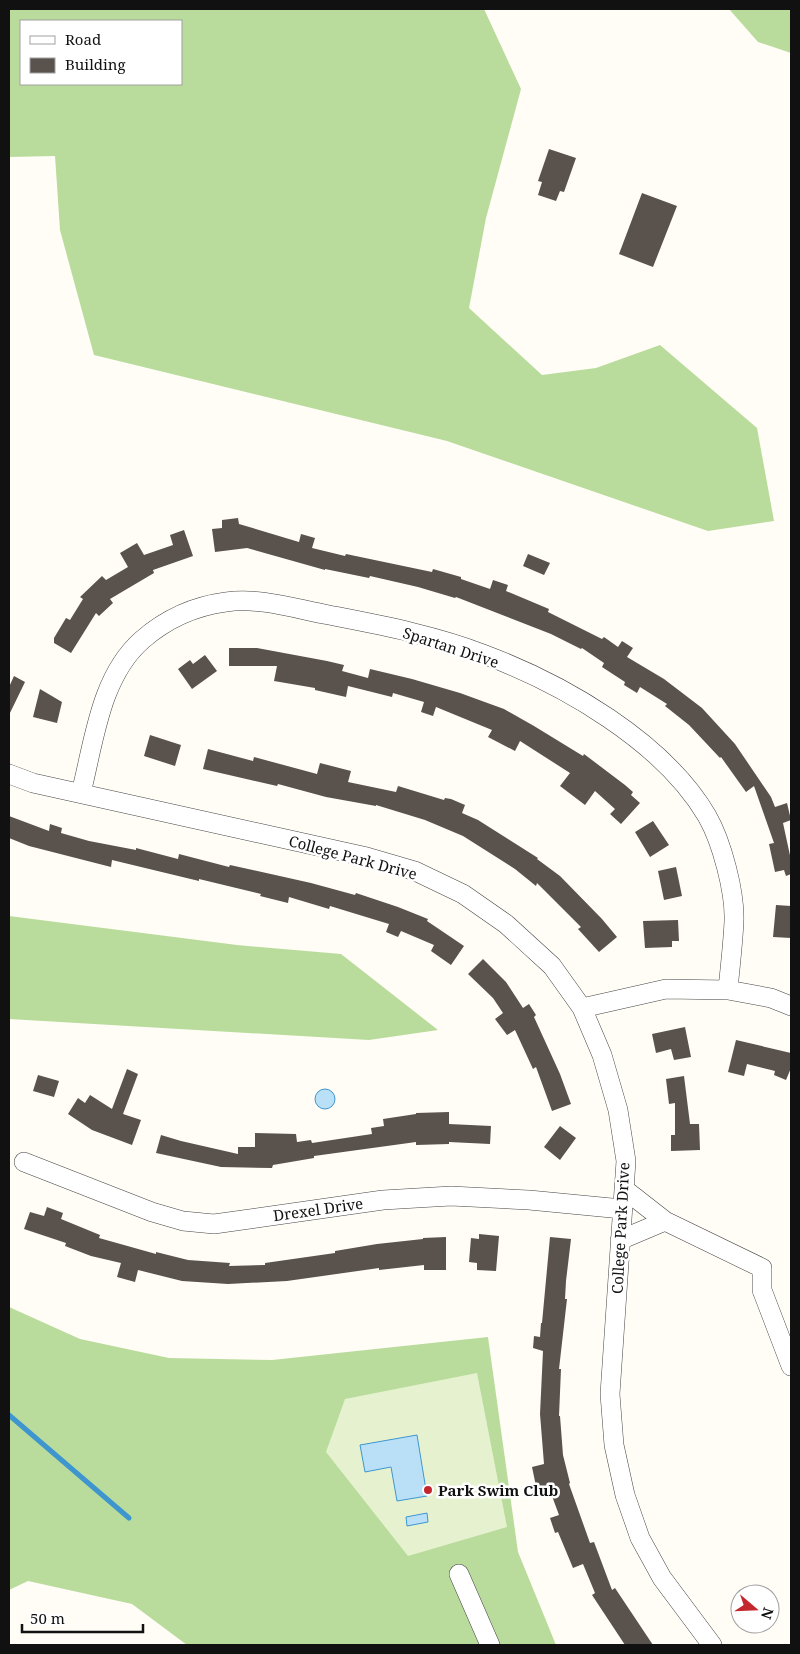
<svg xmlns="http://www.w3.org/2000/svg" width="800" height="1654" font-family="'Noto Serif',serif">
<rect width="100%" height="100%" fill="#fffdf5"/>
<path fill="#b9dc9c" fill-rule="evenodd" d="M 9,9 L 484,9 L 521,89 L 486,218 L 469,308 L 542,375 L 596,368 L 660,345 L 757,428 L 774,521 L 708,531 L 447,441 L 94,355 L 60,230 L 55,156 L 9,157 ZM 21,21 L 181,21 L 181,84 L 21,84 Z
M 729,9 L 791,9 L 791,53 L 758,42 Z
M 9,916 L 237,945 L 341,954 L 438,1030 L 369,1040 L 9,1019 Z
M 9,1307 L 80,1339 L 169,1358 L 272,1360 L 488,1337 L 518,1552 L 556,1645 L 187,1645 L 132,1604 L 28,1581 L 9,1590 Z"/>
<path fill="#e6f2cf" d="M 477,1373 L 507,1527 L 408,1556 L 326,1452 L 345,1399 Z"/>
<path fill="#b9e0f7" stroke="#3f96cf" d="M315 1099a10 10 0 1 1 20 0a10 10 0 1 1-20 0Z
M 417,1435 L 427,1496 L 397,1501 L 391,1467 L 365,1472 L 360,1445 Z
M 427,1513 L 428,1522 L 407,1526 L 406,1517 Z"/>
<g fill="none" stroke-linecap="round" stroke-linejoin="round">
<path stroke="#3f96cf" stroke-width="5" d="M 9,1415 L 129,1518"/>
</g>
<path fill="#5a524d" d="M 549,149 L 576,158 L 564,192 L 560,191 L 556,201 L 538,195 L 542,182 L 538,181 Z
M 642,193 L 677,206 L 653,267 L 619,254 Z
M 238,518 L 239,524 L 299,542 L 301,534 L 315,538 L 312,548 L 345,556 L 346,554 L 432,572 L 433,569 L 461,577 L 461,579 L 490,589 L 493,580 L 508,585 L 506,591 L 549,609 L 548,612 L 602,639 L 604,637 L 618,647 L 622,641 L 633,648 L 627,657 L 664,679 L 702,708 L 735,744 L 771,797 L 775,807 L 787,803 L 791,820 L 783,823 L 791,860 L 791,874 L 786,876 L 784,870 L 775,872 L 769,844 L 774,843 L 754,786 L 746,792 L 721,757 L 720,758 L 689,725 L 665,706 L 667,704 L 640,687 L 637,693 L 624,685 L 625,682 L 602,667 L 604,663 L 582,648 L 581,649 L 551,634 L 456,597 L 455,598 L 418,587 L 370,576 L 369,578 L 325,569 L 325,570 L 247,548 L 215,552 L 212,529 L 222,528 L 222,520 Z
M 184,530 L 193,556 L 153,570 L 154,573 L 110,599 L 113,603 L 99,616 L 96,613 L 71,653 L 54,643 L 54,638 L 66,618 L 70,620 L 83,599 L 80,597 L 102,576 L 106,580 L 128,567 L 120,553 L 137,543 L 144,555 L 173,545 L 170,535 Z
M 528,554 L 550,563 L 544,575 L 523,566 Z
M 229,648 L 257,648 L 327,661 L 344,665 L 342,671 L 368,678 L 370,669 L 412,679 L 460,693 L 504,709 L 534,726 L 583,756 L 584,754 L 625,785 L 633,792 L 631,795 L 640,803 L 621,824 L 610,814 L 615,809 L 595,791 L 585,805 L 560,786 L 570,773 L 520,741 L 515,751 L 488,737 L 492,730 L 436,707 L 433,716 L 421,712 L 424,702 L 393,693 L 392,697 L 348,686 L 346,697 L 315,690 L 315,688 L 274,681 L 277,666 L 229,666 Z
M 205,655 L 217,671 L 192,689 L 178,669 L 190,660 L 193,664 Z
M 14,676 L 25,682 L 9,715 L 9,687 Z
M 40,689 L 62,702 L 57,723 L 33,717 Z
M 150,735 L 181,745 L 175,766 L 144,756 Z
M 208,749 L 253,761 L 254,757 L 317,774 L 320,763 L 351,771 L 348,782 L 396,792 L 398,786 L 444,800 L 445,798 L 451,799 L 465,805 L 462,813 L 478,820 L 538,858 L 537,859 L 560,876 L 602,919 L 617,937 L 599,952 L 578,929 L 581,927 L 537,883 L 536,886 L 515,869 L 463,836 L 425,820 L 376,805 L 376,806 L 326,797 L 278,784 L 277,786 L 203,769 Z
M 9,816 L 49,831 L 50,824 L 62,828 L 61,833 L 89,841 L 136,850 L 136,848 L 178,859 L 179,854 L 229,867 L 230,865 L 311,883 L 355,895 L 356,893 L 398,907 L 428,919 L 427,921 L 464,946 L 451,965 L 431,951 L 434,945 L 401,931 L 398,937 L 386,932 L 389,924 L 330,906 L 329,909 L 289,897 L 288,903 L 260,896 L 261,894 L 199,879 L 199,881 L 112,860 L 111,867 L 29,846 L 9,838 Z
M 653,821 L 669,845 L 650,857 L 635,832 Z
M 676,867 L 682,896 L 664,900 L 658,871 Z
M 776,905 L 791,906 L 791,938 L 773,937 Z
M 678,920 L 679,941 L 672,941 L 672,947 L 645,948 L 643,921 Z
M 483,959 L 506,982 L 523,1008 L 529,1004 L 536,1015 L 534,1017 L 560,1074 L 571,1104 L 552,1111 L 536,1067 L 533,1069 L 515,1030 L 507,1035 L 495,1019 L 503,1013 L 493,998 L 468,974 Z
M 685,1027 L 691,1057 L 674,1060 L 671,1049 L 656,1053 L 652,1034 Z
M 736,1040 L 791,1053 L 791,1068 L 786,1080 L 774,1075 L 775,1071 L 747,1064 L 744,1076 L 728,1072 Z
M 127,1069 L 138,1074 L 123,1114 L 141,1120 L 132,1145 L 92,1130 L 68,1114 L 78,1098 L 85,1103 L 90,1095 L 112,1109 Z
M 38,1075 L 59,1081 L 54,1097 L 33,1091 Z
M 684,1076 L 690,1124 L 699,1124 L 700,1150 L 671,1151 L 671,1135 L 675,1135 L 675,1103 L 669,1104 L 666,1079 Z
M 449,1112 L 449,1124 L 491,1126 L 490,1144 L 449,1142 L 449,1144 L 416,1145 L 416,1142 L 314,1156 L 314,1158 L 273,1165 L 272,1168 L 221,1167 L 156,1153 L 161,1135 L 181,1141 L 238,1154 L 238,1147 L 255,1147 L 255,1133 L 296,1134 L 297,1142 L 311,1140 L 312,1143 L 372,1134 L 371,1128 L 384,1126 L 383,1119 L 416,1114 L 416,1113 Z
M 560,1126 L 576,1138 L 560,1160 L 544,1147 Z
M 47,1207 L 63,1213 L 61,1219 L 100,1235 L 99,1238 L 156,1254 L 156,1252 L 188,1260 L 230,1263 L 229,1266 L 265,1265 L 265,1263 L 335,1253 L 335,1251 L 377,1244 L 423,1239 L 423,1238 L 446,1237 L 446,1270 L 424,1270 L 424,1265 L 379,1270 L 379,1268 L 287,1281 L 228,1284 L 182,1281 L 138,1270 L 135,1282 L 117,1277 L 121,1263 L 91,1256 L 65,1246 L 66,1243 L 24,1229 L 30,1212 L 44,1216 Z
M 479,1234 L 499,1236 L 496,1271 L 477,1270 L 477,1263 L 469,1262 L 471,1238 L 479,1239 Z
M 550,1237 L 571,1239 L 566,1281 L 565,1299 L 567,1299 L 559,1369 L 561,1369 L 559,1416 L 560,1416 L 563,1455 L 570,1483 L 569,1484 L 590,1543 L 594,1542 L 612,1590 L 615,1588 L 653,1645 L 625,1645 L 592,1595 L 595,1593 L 583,1564 L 573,1568 L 558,1532 L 555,1533 L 550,1518 L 559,1515 L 549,1488 L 537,1491 L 532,1467 L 544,1464 L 540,1414 L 543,1351 L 533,1348 L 534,1336 L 540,1337 L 541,1323 L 542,1323 Z"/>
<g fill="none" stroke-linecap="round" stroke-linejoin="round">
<defs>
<path id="minor" d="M 9,774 L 33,783 L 367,857 L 415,871 L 463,894 L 506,924 L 552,966 L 582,1008 L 602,1055 L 618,1110 L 626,1161 L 610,1394 L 614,1445 L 625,1495 L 640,1538 L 662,1578 L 712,1645
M 81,793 C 94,742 100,677 142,640 C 166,619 195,606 226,602 C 260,597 296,609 329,615 C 380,625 434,635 483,654 C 563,684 663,741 707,816 C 722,842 735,892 734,921 C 733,944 730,967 728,990
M 582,1008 L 666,989 L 728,990 L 771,998 L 791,1006
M 24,1162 L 152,1212 L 183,1221 L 214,1224 L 383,1200 L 451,1196 L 529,1200 L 622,1209
M 665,1221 L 762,1268 L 762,1290 L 791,1366
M 620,1240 L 665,1221 L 624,1189
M 459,1574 L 490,1645"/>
</defs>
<use href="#minor" stroke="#444" stroke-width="20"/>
<use href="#minor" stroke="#fff" stroke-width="19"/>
</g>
<circle fill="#c4262e" stroke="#fff" stroke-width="2" cx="428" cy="1490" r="5"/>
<g text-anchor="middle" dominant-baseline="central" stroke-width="5" stroke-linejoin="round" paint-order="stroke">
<g font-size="15" fill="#111" stroke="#fff">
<text transform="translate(451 647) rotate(18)">Spartan Drive</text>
<text transform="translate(353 857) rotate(15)">College Park Drive</text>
<text transform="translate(318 1209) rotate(-8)">Drexel Drive</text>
<text transform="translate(620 1228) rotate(-87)">College Park Drive</text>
</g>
<g font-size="15" font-weight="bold" fill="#111" stroke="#fff" text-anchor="start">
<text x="438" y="1490">Park Swim Club</text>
</g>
</g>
<rect width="800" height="1654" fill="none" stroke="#111111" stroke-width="20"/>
<rect x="20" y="20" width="162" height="65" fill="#ffffff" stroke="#a0a0a0"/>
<rect x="30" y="36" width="25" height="8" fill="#ffffff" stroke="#a0a0a0"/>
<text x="65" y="45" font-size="15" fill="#111111">Road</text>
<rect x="30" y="58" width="25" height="15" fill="#5a524d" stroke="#a0a0a0"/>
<text x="65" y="70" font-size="15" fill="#111111">Building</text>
<g transform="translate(755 1609) rotate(109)"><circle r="24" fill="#ffffff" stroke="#a0a0a0"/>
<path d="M0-4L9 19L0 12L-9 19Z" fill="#c4262e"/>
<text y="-8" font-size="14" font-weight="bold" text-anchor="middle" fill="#111111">N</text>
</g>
<path d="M22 1624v8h121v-8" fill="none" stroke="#111111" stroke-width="2.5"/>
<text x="30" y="1624" font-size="15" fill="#111111" stroke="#ffffff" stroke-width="4" paint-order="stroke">50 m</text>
</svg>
